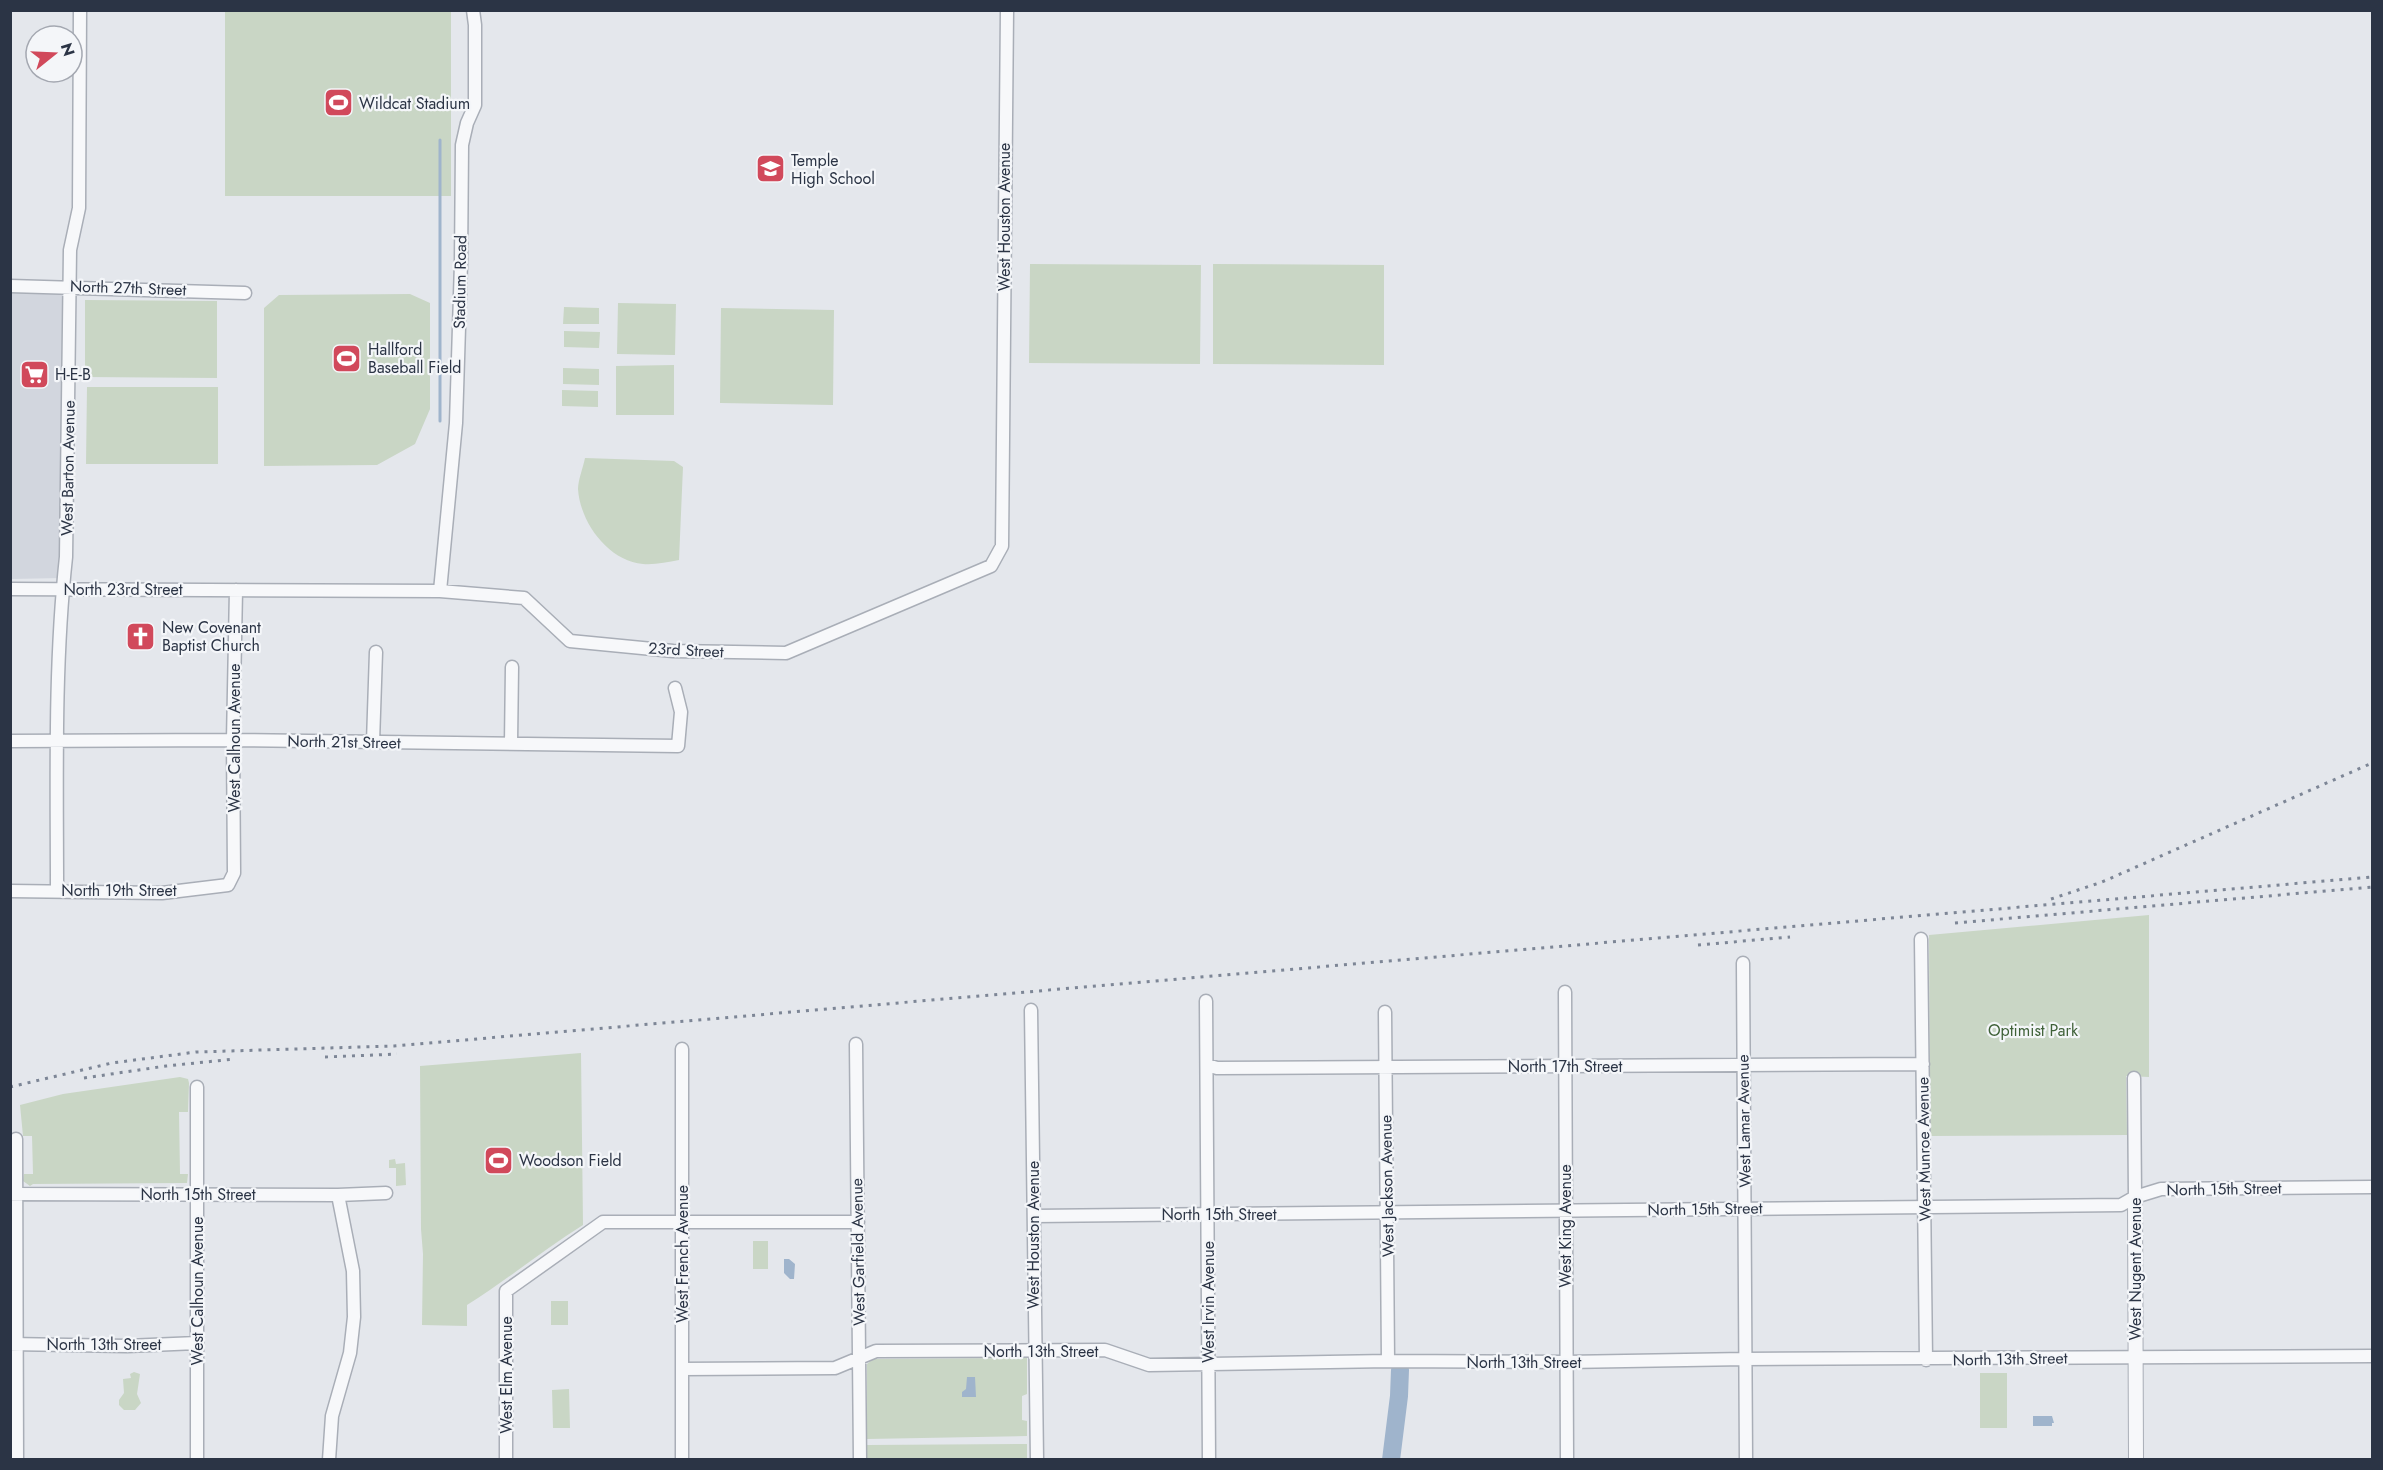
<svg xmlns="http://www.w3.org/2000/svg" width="2383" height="1470" font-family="Jost,sans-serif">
<rect width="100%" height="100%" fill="#e4e7ec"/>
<path fill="#d2d6de" d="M 10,292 L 63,292 L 65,435 L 60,456 L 62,578 L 11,579 Z"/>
<path fill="#c9d6c5" d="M 225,11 L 451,11 L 451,196 L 225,196 Z
M 1030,264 L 1201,265 L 1200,364 L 1029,363 Z
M 1213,264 L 1384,265 L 1384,365 L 1213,364 Z
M 410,294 L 430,303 L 430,409 L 415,444 L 377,465 L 264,466 L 264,308 L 279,295 Z
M 85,300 L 217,301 L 217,378 L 85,377 Z
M 618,303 L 676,304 L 675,355 L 617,354 Z
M 564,307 L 599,308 L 599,324 L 563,324 Z
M 721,308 L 834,310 L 833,405 L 720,403 Z
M 564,331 L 600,332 L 599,348 L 564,347 Z
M 674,365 L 674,415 L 616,415 L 616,366 Z
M 563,368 L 599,369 L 599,385 L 563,384 Z
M 87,387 L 218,387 L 218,464 L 86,464 Z
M 562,390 L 598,391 L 598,407 L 562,406 Z
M 585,458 L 674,461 L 683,467 L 679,560 C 667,562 655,565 643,564 C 608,561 580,522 578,489 C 578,480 583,468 585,458 Z
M 2149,915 L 2149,1077 L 2126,1076 L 2127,1135 L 1930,1136 L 1929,935 Z
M 581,1053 L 583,1225 C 543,1250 507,1280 467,1305 L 467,1326 L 422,1325 L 423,1254 L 421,1229 L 420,1066 Z
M 180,1077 L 188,1079 L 189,1083 L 188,1112 L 179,1112 L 180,1174 L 188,1174 L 187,1183 L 33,1184 L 30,1186 L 23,1181 L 24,1174 L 33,1174 L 32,1136 L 23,1136 L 20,1105 L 63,1094 Z
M 395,1159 L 396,1164 L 405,1163 L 406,1185 L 396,1186 L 396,1168 L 389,1168 L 389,1160 Z
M 753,1241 L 768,1241 L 768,1269 L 753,1269 Z
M 551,1301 L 568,1301 L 568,1325 L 551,1325 Z
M 1027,1358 L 1027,1394 L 1022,1396 L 1022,1420 L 1027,1421 L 1027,1436 L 867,1439 L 867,1364 L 873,1359 Z
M 134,1372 L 140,1374 L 137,1394 L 141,1403 L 135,1410 L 124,1410 L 119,1405 L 119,1400 L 124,1393 L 123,1379 L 131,1378 L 130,1374 Z
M 1980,1373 L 2007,1373 L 2007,1428 L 1980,1428 Z
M 569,1389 L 570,1428 L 553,1428 L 552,1390 Z
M 1027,1444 L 1027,1459 L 867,1459 L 867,1445 Z"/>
<path fill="#9fb4cc" d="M 784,1259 L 789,1259 L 795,1264 L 794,1279 L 790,1279 L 784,1273 Z
M 967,1377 L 975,1377 L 976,1397 L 962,1397 L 962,1392 L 966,1389 Z
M 2033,1416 L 2052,1416 L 2054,1423 L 2052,1423 L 2052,1426 L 2033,1426 Z"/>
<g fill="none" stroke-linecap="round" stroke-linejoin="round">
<path stroke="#9fb4cc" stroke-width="3" d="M 440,140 L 440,421"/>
<path stroke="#9fb4cc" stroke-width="18" d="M 1391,1460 L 1399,1396 L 1400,1370"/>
<defs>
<path id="minor" d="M 10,286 L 245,293
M 10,589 L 440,591 L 524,598 L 570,641 L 673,651 L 786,653 L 991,566 L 1002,546 L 1007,10
M 440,591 L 456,423 L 461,263 L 462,145 L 467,123 L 475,105 L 475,25 L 473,10
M 10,741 L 233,740 L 678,746 L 681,712 L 675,688
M 373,742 L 376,652
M 511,743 L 512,667
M 10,891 L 162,893 L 228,885 L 234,873 L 233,740 L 236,590
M 57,891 C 57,780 54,667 66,557 L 70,250 L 79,208 L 80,10
M 1921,939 L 1926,1360
M 1743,963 L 1746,1460
M 1565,992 L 1567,1460
M 1206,1001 L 1209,1460
M 1031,1010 L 1037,1460
M 1385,1012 L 1388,1361
M 856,1044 L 860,1460
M 1207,1065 L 1217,1068 L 1923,1064
M 2134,1078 L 2135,1197
M 16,1139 L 17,1460
M 10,1194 L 338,1195 L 386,1193
M 1034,1216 L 2121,1205 L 2135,1197 L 2161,1189 L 2372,1187
M 10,1344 L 127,1346 L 197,1343
M 682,1369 L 835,1368 L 876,1351 L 1105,1350 L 1149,1365 L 1388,1361 L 1566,1362 L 1745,1359 L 2372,1356
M 197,1460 L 197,1087
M 329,1460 L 332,1416 L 350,1353 L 354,1317 L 353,1271 L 338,1195
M 506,1460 L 506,1291 L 603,1222 L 858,1222
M 682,1460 L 682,1049"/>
<path id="tertiary" d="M 2135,1197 L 2136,1460"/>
</defs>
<use href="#minor" stroke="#a9aeb7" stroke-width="15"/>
<use href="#tertiary" stroke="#a9aeb7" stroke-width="16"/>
<use href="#minor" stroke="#f7f8fa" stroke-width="12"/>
<use href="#tertiary" stroke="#f7f8fa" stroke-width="14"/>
<path stroke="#7d8696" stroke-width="3" stroke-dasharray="3 6" stroke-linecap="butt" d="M 2051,899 L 2102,882 L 2372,763
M 1955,923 L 2372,887
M 1698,945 L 1790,937
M 325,1057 L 397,1054
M 84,1078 L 166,1066 L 235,1059
M 10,1087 L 112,1063 L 196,1052 L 394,1046 L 2372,877"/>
</g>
<defs>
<symbol id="stadium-square" viewBox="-11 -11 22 22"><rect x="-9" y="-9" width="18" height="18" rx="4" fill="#d1495b" stroke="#f4f6f9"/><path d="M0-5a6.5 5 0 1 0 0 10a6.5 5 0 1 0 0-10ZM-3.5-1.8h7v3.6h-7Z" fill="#fff"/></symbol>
<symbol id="school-square" viewBox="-11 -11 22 22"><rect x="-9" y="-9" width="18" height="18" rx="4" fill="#d1495b" stroke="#f4f6f9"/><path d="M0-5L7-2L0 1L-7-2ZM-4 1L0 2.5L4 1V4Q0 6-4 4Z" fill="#fff"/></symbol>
<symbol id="supermarket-square" viewBox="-11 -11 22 22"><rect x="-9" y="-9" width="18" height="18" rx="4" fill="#d1495b" stroke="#f4f6f9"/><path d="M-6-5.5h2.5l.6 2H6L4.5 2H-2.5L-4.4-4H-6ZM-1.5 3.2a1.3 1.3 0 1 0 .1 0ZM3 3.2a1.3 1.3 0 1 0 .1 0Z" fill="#fff"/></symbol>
<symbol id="church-square" viewBox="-11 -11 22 22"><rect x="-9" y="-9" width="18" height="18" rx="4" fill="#d1495b" stroke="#f4f6f9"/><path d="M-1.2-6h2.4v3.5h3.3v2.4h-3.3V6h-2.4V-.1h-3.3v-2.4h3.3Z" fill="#fff"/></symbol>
</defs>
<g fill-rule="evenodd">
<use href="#stadium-square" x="322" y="86" width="33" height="33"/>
<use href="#school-square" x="754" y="152" width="33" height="33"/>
<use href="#stadium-square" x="330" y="342" width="33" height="33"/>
<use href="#supermarket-square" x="18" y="358" width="33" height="33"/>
<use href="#church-square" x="124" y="620" width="33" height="33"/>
<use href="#stadium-square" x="482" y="1144" width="33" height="33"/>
</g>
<g text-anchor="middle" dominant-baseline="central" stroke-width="4.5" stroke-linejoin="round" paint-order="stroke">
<g font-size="16" fill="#2b3445" stroke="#f4f6f9" text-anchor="start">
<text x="359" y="103">Wildcat Stadium</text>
<text x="791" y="160">Temple<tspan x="791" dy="18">High School</tspan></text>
<text x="368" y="349">Hallford<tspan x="368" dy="18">Baseball Field</tspan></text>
<text x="55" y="374">H-E-B</text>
<text x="162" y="627">New Covenant<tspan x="162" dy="18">Baptist Church</tspan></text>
<text x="519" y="1160">Woodson Field</text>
</g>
<g font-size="16" fill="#2b3445" stroke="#f4f6f9">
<text transform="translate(1004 217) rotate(-90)">West Houston Avenue</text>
<text transform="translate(460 282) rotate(-89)">Stadium Road</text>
<text transform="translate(128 288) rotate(2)">North 27th Street</text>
<text transform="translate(68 468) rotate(-89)">West Barton Avenue</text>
<text x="123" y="589">North 23rd Street</text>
<text transform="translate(686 650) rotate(3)">23rd Street</text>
<text transform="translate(234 738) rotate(-90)">West Calhoun Avenue</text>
<text transform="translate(344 742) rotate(1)">North 21st Street</text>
<text x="119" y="890">North 19th Street</text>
<text x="1565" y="1066">North 17th Street</text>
<text transform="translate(1744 1121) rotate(-91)">West Lamar Avenue</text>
<text transform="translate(1924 1149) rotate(-91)">West Munroe Avenue</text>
<text transform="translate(1387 1186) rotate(-91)">West Jackson Avenue</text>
<text transform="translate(2224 1189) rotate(-1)">North 15th Street</text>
<text x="198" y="1194">North 15th Street</text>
<text transform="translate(1705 1209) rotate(-1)">North 15th Street</text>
<text x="1219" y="1214">North 15th Street</text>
<text transform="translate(1565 1226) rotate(-90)">West King Avenue</text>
<text transform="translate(1033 1235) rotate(-90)">West Houston Avenue</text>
<text transform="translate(858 1252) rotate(-91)">West Garfield Avenue</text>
<text transform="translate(682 1254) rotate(-90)">West French Avenue</text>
<text transform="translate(2135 1269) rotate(-90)">West Nugent Avenue</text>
<text transform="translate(197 1291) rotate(-90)">West Calhoun Avenue</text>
<text transform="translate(1208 1302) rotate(-90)">West Irvin Avenue</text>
<text x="104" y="1344">North 13th Street</text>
<text x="1041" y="1351">North 13th Street</text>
<text transform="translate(2010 1359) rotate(-1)">North 13th Street</text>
<text x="1524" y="1362">North 13th Street</text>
<text transform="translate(506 1375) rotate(-90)">West Elm Avenue</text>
</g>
<g font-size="16" fill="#3f6138" stroke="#f4f6f9">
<text x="2033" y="1030">Optimist Park</text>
</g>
</g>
<rect width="2383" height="1470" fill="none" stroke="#2b3445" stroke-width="24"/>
<g transform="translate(54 54) rotate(72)"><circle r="28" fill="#f4f6f9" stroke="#a4a8b1" stroke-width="1.5"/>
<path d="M0-4.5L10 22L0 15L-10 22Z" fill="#d1495b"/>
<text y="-9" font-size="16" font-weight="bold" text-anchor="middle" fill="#2b3445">N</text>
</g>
</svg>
